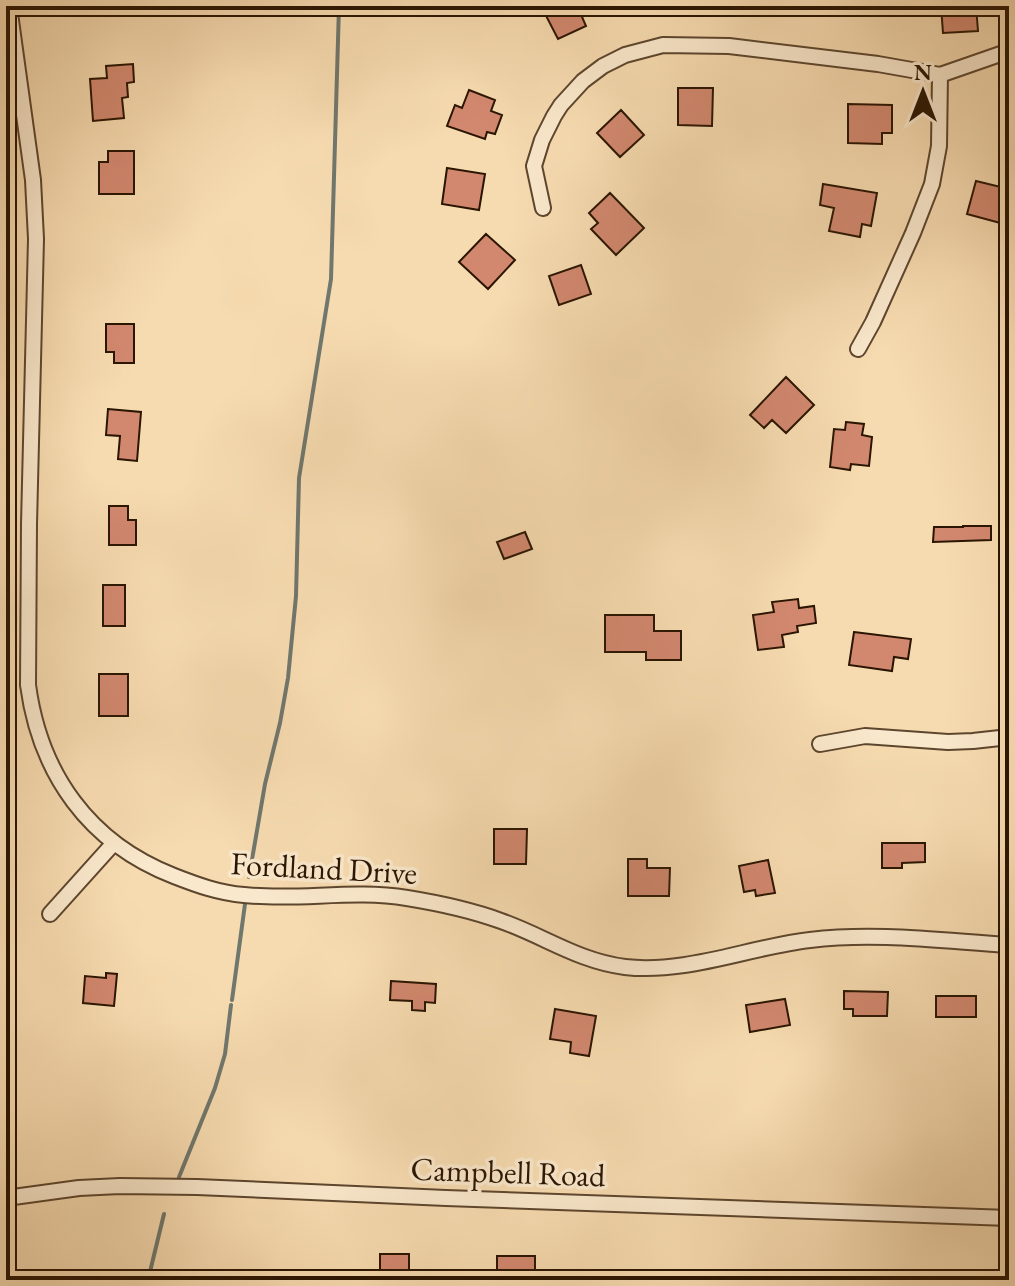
<svg xmlns="http://www.w3.org/2000/svg" width="1015" height="1286" font-family="'EB Garamond',serif">
<rect width="100%" height="100%" fill="#f7dbb0"/>
<filter id="stains"><feTurbulence type="fractalNoise" baseFrequency=".0025" numOctaves="4"/><feColorMatrix values="0 0 0 0 .2 0 0 0 0 .09 0 0 0 0 .02 0 0 0 .5 -.17"/></filter>
<radialGradient id="worn" r=".72"><stop offset=".6" stop-color="#630" stop-opacity="0"/><stop offset="1" stop-color="#630" stop-opacity=".3"/></radialGradient>
<g fill="none" stroke-linecap="round" stroke-linejoin="round">
<path stroke="#70776d" stroke-width="4" d="M 249,877 L 265,784 L 280,723 L 288,678 L 296,596 L 299,478 L 331,279 L 339,6
M 232,1000 L 245,904
M 179,1177 L 215,1088 L 225,1054 L 231,1005
M 148,1280 L 164,1214"/>
</g>
<path fill="#d2886f" stroke="#2a1502" stroke-width="2" d="M 541,6 L 586,6 L 590,13 L 582,17 L 586,26 L 558,39 Z
M 941,6 L 976,6 L 978,31 L 943,33 Z
M 133,64 L 134,82 L 127,83 L 128,97 L 122,98 L 124,118 L 93,121 L 90,79 L 107,78 L 106,66 Z
M 678,88 L 713,88 L 712,126 L 678,125 Z
M 469,90 L 495,100 L 491,111 L 502,115 L 495,134 L 487,132 L 485,139 L 447,126 L 455,105 L 462,108 Z
M 848,104 L 892,105 L 892,133 L 882,133 L 882,144 L 848,143 Z
M 621,110 L 644,135 L 620,157 L 597,133 Z
M 108,151 L 134,151 L 134,194 L 99,194 L 99,162 L 108,162 Z
M 447,168 L 485,174 L 479,210 L 442,204 Z
M 976,181 L 1009,189 L 1009,212 L 1007,211 L 1004,224 L 967,214 Z
M 823,184 L 877,193 L 871,226 L 862,224 L 860,237 L 829,231 L 834,208 L 820,205 Z
M 610,193 L 644,228 L 616,255 L 591,229 L 598,223 L 589,213 Z
M 486,234 L 515,260 L 488,289 L 459,262 Z
M 581,265 L 591,294 L 559,305 L 549,276 Z
M 106,324 L 134,324 L 134,363 L 114,363 L 114,352 L 106,352 Z
M 786,377 L 814,405 L 786,433 L 772,420 L 764,428 L 750,415 Z
M 108,409 L 141,412 L 137,461 L 118,459 L 120,436 L 106,435 Z
M 846,422 L 864,424 L 862,435 L 872,437 L 869,466 L 851,464 L 850,470 L 830,467 L 834,429 L 845,430 Z
M 109,506 L 128,506 L 128,520 L 136,520 L 136,545 L 109,545 Z
M 963,526 L 991,526 L 991,540 L 933,542 L 934,527 L 963,527 Z
M 525,532 L 532,549 L 504,559 L 497,542 Z
M 103,585 L 125,585 L 125,626 L 103,626 Z
M 798,599 L 799,608 L 814,606 L 816,623 L 797,626 L 798,632 L 782,635 L 784,647 L 758,650 L 753,615 L 774,612 L 772,602 Z
M 605,615 L 654,615 L 654,631 L 681,631 L 681,660 L 646,660 L 646,652 L 605,652 Z
M 854,632 L 911,639 L 908,659 L 894,657 L 892,671 L 849,665 Z
M 99,674 L 128,674 L 128,716 L 99,716 Z
M 494,829 L 527,829 L 526,864 L 494,864 Z
M 882,843 L 925,843 L 925,862 L 902,863 L 902,868 L 882,868 Z
M 628,859 L 647,859 L 647,868 L 670,868 L 669,896 L 628,896 Z
M 768,860 L 775,893 L 756,896 L 755,890 L 744,892 L 739,866 Z
M 106,973 L 117,974 L 114,1006 L 83,1003 L 85,976 L 106,978 Z
M 391,981 L 436,984 L 435,1003 L 425,1002 L 425,1011 L 412,1010 L 412,1001 L 390,1000 Z
M 844,991 L 888,992 L 887,1016 L 853,1016 L 853,1009 L 844,1009 Z
M 936,996 L 976,996 L 976,1017 L 936,1017 Z
M 785,999 L 790,1025 L 750,1032 L 746,1005 Z
M 555,1009 L 596,1016 L 589,1056 L 570,1053 L 571,1042 L 550,1039 Z
M 380,1254 L 409,1254 L 409,1280 L 380,1280 Z
M 497,1256 L 535,1256 L 535,1280 L 497,1280 Z"/>
<g fill="none" stroke-linecap="round" stroke-linejoin="round">
<defs>
<path id="minor" d="M 9,6 L 33,180 L 36,239 L 29,524 L 28,685 C 40,774 89,843 174,876 C 197,885 219,893 244,895 C 298,901 353,889 407,898 C 438,903 471,910 501,921 C 544,936 578,961 625,967 C 687,974 749,947 810,940 C 876,932 943,941 1009,945
M 543,208 L 534,166 L 542,140 L 554,116 L 561,105 L 583,81 L 603,66 L 625,55 L 663,45 L 729,46 L 878,64 L 940,75 L 1009,51
M 858,349 L 873,322 L 913,233 L 932,184 L 939,146 L 940,75
M 820,744 L 865,736 L 948,742 L 973,741 L 1009,737
M 50,914 L 113,844
M 6,1198 L 79,1188 L 120,1186 L 197,1187 L 446,1198 L 1009,1218"/>
</defs>
<use href="#minor" stroke="#5d462e" stroke-width="18"/>
<use href="#minor" stroke="#fae8cc" stroke-width="14"/>
</g>
<g text-anchor="middle" dominant-baseline="central" stroke-width="7" stroke-linejoin="round" paint-order="stroke">
<g font-size="32" fill="#2a1502" stroke="#fae8cc">
<text transform="translate(324 868) rotate(3)">Fordland Drive</text>
<text transform="translate(508 1172) rotate(2)">Campbell Road</text>
</g>
</g>
<rect width="1015" height="1286" fill="none" stroke="#f7dbb0" stroke-width="32"/>
<rect x="8" y="8" width="999" height="1270" fill="none" stroke="#2a1502" stroke-width="4"/>
<rect x="16" y="16" width="983" height="1254" fill="none" stroke="#2a1502" stroke-width="2"/>
<g transform="translate(923 92)" stroke="#fae8cc" stroke-width="6" paint-order="stroke">
<path d="M0-6L14 30L0 20L-14 30Z" fill="#2a1502"/>
<text y="-12" font-size="22" font-weight="bold" text-anchor="middle" fill="#2a1502">N</text>
</g>
<rect width="100%" height="100%" filter="url(#stains)"/>
<rect width="100%" height="100%" fill="url(#worn)"/>
</svg>
